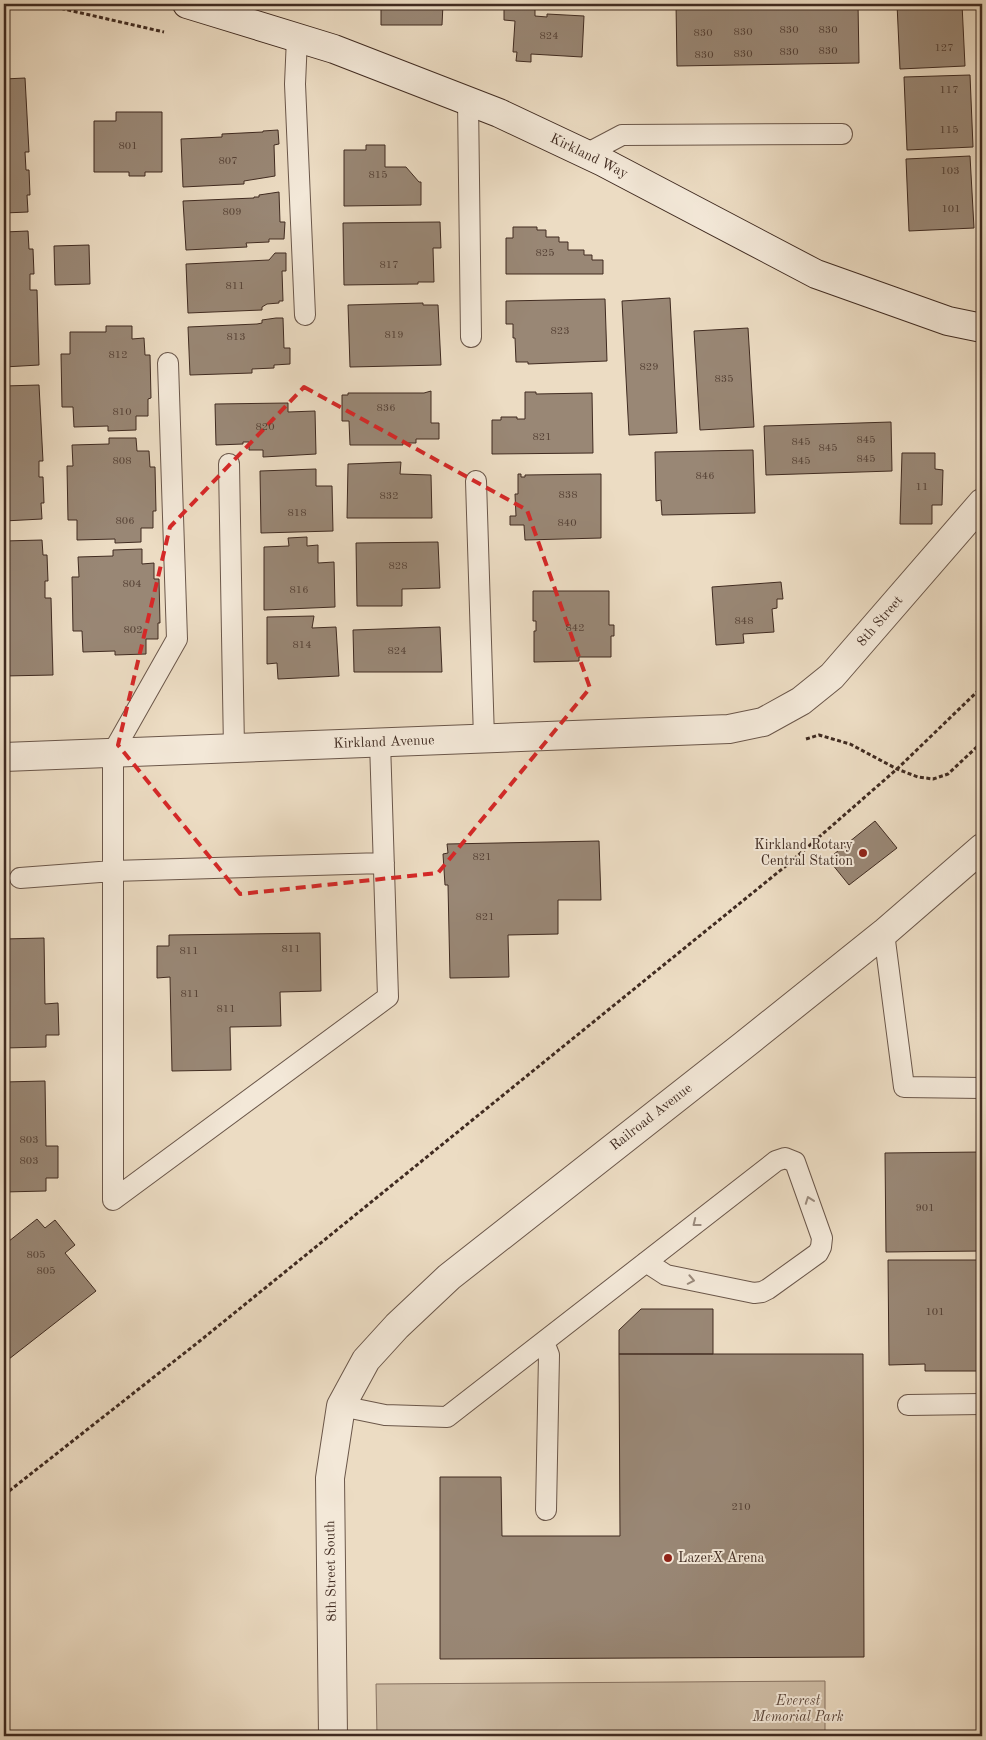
<svg xmlns="http://www.w3.org/2000/svg" width="986" height="1740" font-family="'Old Standard TT',serif">
<rect width="100%" height="100%" fill="#ecdcc3"/>
<filter id="stains"><feTurbulence type="fractalNoise" baseFrequency=".004" numOctaves="4"/><feColorMatrix values="0 0 0 0 .2 0 0 0 0 .09 0 0 0 0 .02 0 0 0 .5 -.17"/></filter>
<radialGradient id="worn" r=".72"><stop offset=".6" stop-color="#630" stop-opacity="0"/><stop offset="1" stop-color="#630" stop-opacity=".3"/></radialGradient>
<path fill="#cfbea7" stroke="#887464" d="M 825,1681 L 825,1736 L 377,1736 L 376,1684 Z"/>
<path fill="#998775" stroke="#402b21" d="M 381,4 L 443,4 L 442,25 L 381,25 Z
M 504,4 L 535,4 L 535,16 L 547,17 L 547,14 L 584,16 L 582,57 L 531,54 L 531,62 L 516,61 L 517,52 L 513,52 L 515,21 L 504,20 Z
M 676,4 L 858,4 L 859,63 L 677,66 Z
M 897,4 L 962,4 L 965,66 L 900,69 Z
M 970,75 L 973,147 L 907,150 L 904,77 Z
M 25,78 L 29,152 L 25,152 L 26,170 L 29,170 L 30,195 L 27,195 L 28,212 L 4,213 L 4,79 Z
M 116,112 L 162,112 L 162,172 L 145,172 L 145,176 L 129,176 L 129,172 L 94,172 L 94,121 L 116,121 Z
M 278,130 L 279,144 L 274,145 L 275,176 L 244,181 L 244,184 L 183,187 L 181,139 L 222,137 L 222,134 L 263,132 L 263,131 Z
M 366,145 L 385,145 L 385,167 L 406,167 L 419,182 L 421,182 L 421,205 L 344,206 L 344,150 L 366,150 Z
M 970,156 L 974,228 L 909,231 L 906,159 Z
M 279,192 L 280,222 L 285,222 L 284,239 L 269,239 L 269,242 L 246,243 L 247,247 L 186,250 L 183,201 L 254,198 L 254,197 L 259,197 L 259,195 Z
M 440,222 L 441,248 L 433,248 L 434,282 L 418,282 L 418,284 L 344,285 L 343,223 Z
M 513,227 L 537,227 L 537,230 L 546,230 L 546,237 L 559,237 L 559,242 L 568,242 L 568,250 L 584,250 L 584,255 L 592,255 L 592,260 L 603,260 L 603,274 L 506,274 L 506,238 L 513,238 Z
M 28,231 L 29,249 L 33,249 L 34,274 L 30,274 L 30,290 L 37,290 L 39,365 L 4,367 L 4,232 Z
M 89,245 L 90,284 L 55,285 L 54,246 Z
M 275,253 L 286,253 L 286,271 L 282,271 L 283,301 L 279,301 L 279,303 L 267,304 L 262,307 L 262,310 L 188,313 L 186,264 L 269,260 Z
M 670,298 L 677,433 L 629,435 L 622,301 Z
M 605,299 L 607,361 L 528,364 L 528,362 L 516,362 L 515,338 L 513,338 L 513,324 L 506,324 L 506,301 Z
M 423,303 L 423,305 L 438,305 L 441,365 L 350,367 L 348,305 Z
M 276,318 L 283,318 L 284,348 L 290,348 L 290,364 L 274,365 L 274,368 L 252,369 L 252,373 L 190,375 L 188,327 L 257,324 L 262,323 L 262,320 Z
M 106,326 L 132,326 L 132,339 L 144,338 L 145,355 L 150,355 L 151,398 L 148,399 L 148,416 L 136,416 L 136,430 L 108,431 L 108,426 L 74,427 L 73,407 L 62,407 L 61,354 L 70,354 L 70,332 L 106,332 Z
M 748,328 L 754,427 L 700,430 L 694,331 Z
M 39,385 L 43,461 L 39,461 L 39,477 L 43,477 L 44,503 L 41,503 L 42,519 L 4,521 L 4,386 Z
M 431,391 L 431,423 L 439,423 L 439,439 L 416,439 L 416,443 L 403,443 L 403,445 L 350,445 L 349,421 L 342,421 L 342,395 L 348,395 L 348,393 L 424,393 Z
M 525,392 L 536,392 L 536,394 L 592,393 L 593,453 L 492,454 L 492,420 L 501,420 L 501,417 L 517,417 L 517,419 L 525,419 Z
M 288,403 L 288,412 L 315,411 L 316,454 L 263,457 L 263,450 L 249,450 L 249,442 L 243,442 L 243,444 L 216,445 L 215,404 Z
M 891,422 L 892,471 L 766,475 L 764,426 Z
M 109,438 L 136,438 L 137,451 L 149,451 L 150,467 L 155,467 L 156,511 L 153,511 L 153,528 L 141,528 L 141,542 L 115,543 L 115,539 L 77,540 L 77,520 L 68,520 L 67,466 L 73,466 L 72,445 L 109,444 Z
M 753,450 L 755,513 L 662,515 L 661,500 L 656,501 L 655,452 Z
M 902,453 L 935,453 L 935,469 L 943,470 L 942,505 L 932,505 L 932,524 L 900,524 Z
M 401,462 L 400,474 L 431,475 L 432,518 L 347,518 L 348,464 Z
M 316,469 L 316,486 L 332,486 L 333,531 L 261,533 L 260,471 Z
M 518,474 L 521,474 L 521,477 L 525,477 L 525,475 L 601,474 L 601,538 L 525,540 L 524,525 L 510,525 L 510,516 L 516,516 L 515,494 L 518,494 Z
M 307,537 L 307,546 L 318,545 L 318,563 L 334,562 L 335,607 L 264,610 L 264,547 L 289,546 L 288,538 Z
M 42,540 L 43,555 L 47,555 L 48,581 L 45,581 L 45,598 L 51,598 L 53,675 L 4,676 L 4,541 Z
M 438,542 L 440,588 L 402,589 L 402,606 L 357,606 L 356,543 Z
M 142,549 L 142,564 L 154,563 L 154,579 L 159,579 L 160,623 L 158,623 L 158,639 L 146,639 L 146,654 L 115,655 L 115,651 L 83,652 L 82,631 L 73,631 L 72,577 L 79,577 L 78,557 L 113,556 L 113,550 Z
M 781,582 L 783,599 L 777,599 L 777,608 L 772,609 L 774,632 L 743,634 L 744,643 L 716,645 L 712,587 Z
M 533,591 L 609,591 L 609,625 L 614,625 L 614,636 L 611,636 L 611,657 L 579,657 L 579,661 L 534,662 L 534,631 L 536,631 L 536,621 L 533,621 Z
M 314,616 L 312,628 L 336,627 L 339,676 L 278,679 L 277,663 L 267,664 L 267,617 Z
M 440,627 L 442,672 L 354,672 L 353,630 Z
M 875,821 L 897,848 L 849,885 L 828,859 Z
M 599,841 L 601,900 L 558,900 L 558,934 L 508,935 L 509,977 L 450,978 L 448,885 L 445,885 L 443,854 L 448,853 L 447,844 Z
M 320,933 L 321,991 L 280,992 L 281,1026 L 230,1027 L 231,1070 L 172,1071 L 170,977 L 157,978 L 157,946 L 169,946 L 169,935 Z
M 44,938 L 45,1004 L 58,1003 L 59,1035 L 46,1035 L 46,1047 L 4,1048 L 4,939 Z
M 45,1081 L 46,1146 L 58,1146 L 58,1178 L 46,1178 L 46,1191 L 4,1192 L 4,1082 Z
M 982,1152 L 982,1251 L 886,1252 L 885,1153 Z
M 37,1219 L 45,1228 L 55,1220 L 75,1245 L 65,1253 L 96,1291 L 9,1359 L 4,1352 L 4,1245 Z
M 888,1260 L 982,1260 L 982,1371 L 925,1371 L 925,1364 L 889,1365 Z
M 641,1309 L 713,1309 L 713,1354 L 619,1354 L 619,1330 Z
M 619,1354 L 863,1354 L 864,1657 L 440,1659 L 440,1477 L 501,1477 L 502,1536 L 620,1536 Z"/>
<g fill="none" stroke-linecap="round" stroke-linejoin="round">
<defs>
<path id="lane" d="M 297,38 L 295,84 L 305,315
M 468,101 L 471,337
M 586,154 L 622,135 L 842,134
M 168,363 L 177,639 L 113,752 L 113,1200 L 388,997 L 380,742
M 229,464 L 234,748
M 476,481 L 484,738
M 20,878 L 113,871 L 384,863
M 884,933 L 904,1087 L 982,1088
M 544,1342 L 549,1355 L 546,1510
M 908,1405 L 982,1404
M 341,1406 L 385,1415 L 447,1417 L 776,1161 L 785,1158 L 795,1162 L 822,1238 L 821,1247 L 818,1253 L 768,1289 L 762,1292 L 754,1293 L 666,1275 L 646,1262"/>
<path id="street" d="M 4,757 L 729,729 L 763,722 L 801,701 L 832,676 L 982,503
M 333,1736 L 330,1478 L 341,1406 L 366,1360 L 397,1326 L 449,1277 L 744,1045 L 884,933 L 982,848"/>
<path id="secondary" d="M 187,4 L 334,49 L 499,113 L 603,162 L 816,274 L 948,321 L 982,328"/>
</defs>
<use href="#lane" stroke="#6b574a" stroke-width="22"/>
<use href="#street" stroke="#6b574a" stroke-width="30"/>
<use href="#secondary" stroke="#402b21" stroke-width="30"/>
<path stroke="#402b21" stroke-width="3" stroke-dasharray="4 2.5" stroke-linecap="butt" d="M 42,4 L 164,32
M 806,739 L 819,735 L 850,744 L 897,769 L 918,777 L 933,779 L 948,774 L 982,742
M 4,1495 L 201,1340 L 787,865 L 897,769 L 982,687"/>
<use href="#lane" stroke="#f3e8d8" stroke-width="20"/>
<use href="#street" stroke="#f3e8d8" stroke-width="28"/>
<use href="#secondary" stroke="#f3e8d8" stroke-width="28"/>
</g>
<defs><path id="oneway-chevron" d="M-2-3.5L2.5 0L-2 3.5" fill="none" stroke-width="1.6" stroke-linecap="round" stroke-linejoin="round" transform="scale(1.25)"/></defs>
<g stroke="#9a8a7c">
<use href="#oneway-chevron" transform="translate(809 1200) rotate(-110)"/>
<use href="#oneway-chevron" transform="translate(696 1223) rotate(142)"/>
<use href="#oneway-chevron" transform="translate(691 1280) rotate(11)"/>
</g>
<path fill="none" stroke="#d62828" stroke-width="4" stroke-dasharray="10 6" stroke-linejoin="round" d="M 304,387 L 527,510 L 590,688 L 438,873 L 240,894 L 118,745 L 170,527 Z"/>
<g fill="#8f2418" stroke="#f3e8d8" stroke-width="2">
<circle cx="863" cy="853" r="5"/>
<circle cx="668" cy="1558" r="5"/>
</g>
<g text-anchor="middle" dominant-baseline="central" stroke-width="4" stroke-linejoin="round" paint-order="stroke">
<g font-size="11" fill="#564236">
<text x="789" y="30">830</text>
<text x="828" y="30">830</text>
<text x="743" y="32">830</text>
<text x="703" y="33">830</text>
<text x="549" y="36">824</text>
<text x="944" y="48">127</text>
<text x="828" y="51">830</text>
<text x="789" y="52">830</text>
<text x="743" y="54">830</text>
<text x="704" y="55">830</text>
<text x="949" y="90">117</text>
<text x="949" y="130">115</text>
<text x="128" y="146">801</text>
<text x="228" y="161">807</text>
<text x="950" y="171">103</text>
<text x="378" y="175">815</text>
<text x="951" y="209">101</text>
<text x="232" y="212">809</text>
<text x="545" y="253">825</text>
<text x="389" y="265">817</text>
<text x="235" y="286">811</text>
<text x="560" y="331">823</text>
<text x="394" y="335">819</text>
<text x="236" y="337">813</text>
<text x="118" y="355">812</text>
<text x="649" y="367">829</text>
<text x="724" y="379">835</text>
<text x="386" y="408">836</text>
<text x="122" y="412">810</text>
<text x="265" y="427">820</text>
<text x="542" y="437">821</text>
<text x="866" y="440">845</text>
<text x="801" y="442">845</text>
<text x="828" y="448">845</text>
<text x="866" y="459">845</text>
<text x="122" y="461">808</text>
<text x="801" y="461">845</text>
<text x="705" y="476">846</text>
<text x="922" y="487">11</text>
<text x="568" y="495">838</text>
<text x="389" y="496">832</text>
<text x="297" y="513">818</text>
<text x="125" y="521">806</text>
<text x="567" y="523">840</text>
<text x="398" y="566">828</text>
<text x="132" y="584">804</text>
<text x="299" y="590">816</text>
<text x="744" y="621">848</text>
<text x="575" y="628">842</text>
<text x="133" y="630">802</text>
<text x="302" y="645">814</text>
<text x="397" y="651">824</text>
<text x="482" y="857">821</text>
<text x="485" y="917">821</text>
<text x="291" y="949">811</text>
<text x="189" y="951">811</text>
<text x="190" y="994">811</text>
<text x="226" y="1009">811</text>
<text x="29" y="1140">803</text>
<text x="29" y="1161">803</text>
<text x="925" y="1208">901</text>
<text x="36" y="1255">805</text>
<text x="46" y="1271">805</text>
<text x="935" y="1312">101</text>
<text x="741" y="1507">210</text>
</g>
<g font-size="14" fill="#402b21" stroke="#f3e8d8">
<text transform="translate(589 156) rotate(26)">Kirkland Way</text>
<text transform="translate(880 621) rotate(-49)">8th Street</text>
<text transform="translate(384 742) rotate(-2)">Kirkland Avenue</text>
<text transform="translate(651 1117) rotate(-38)">Railroad Avenue</text>
<text transform="translate(331 1571) rotate(-91)">8th Street South</text>
</g>
<g font-size="14" fill="#402b21" stroke="#f3e8d8" text-anchor="end">
<text x="853" y="845">Kirkland Rotary<tspan x="853" dy="16">Central Station</tspan></text>
<text x="678" y="1558" text-anchor="start">LazerX Arena</text>
</g>
<g font-size="14" font-style="italic" fill="#5d483c" stroke="#f3e8d8">
<text x="798" y="1701">Everest<tspan x="798" dy="16">Memorial Park</tspan></text>
</g>
</g>
<rect width="986" height="1740" fill="none" stroke="#ecdcc3" stroke-width="20"/>
<rect x="5" y="5" width="976" height="1730" fill="none" stroke="#402b21" stroke-width="2.5"/>
<rect x="10" y="10" width="966" height="1720" fill="none" stroke="#402b21"/>
<rect width="100%" height="100%" filter="url(#stains)"/>
<rect width="100%" height="100%" fill="url(#worn)"/>
</svg>
